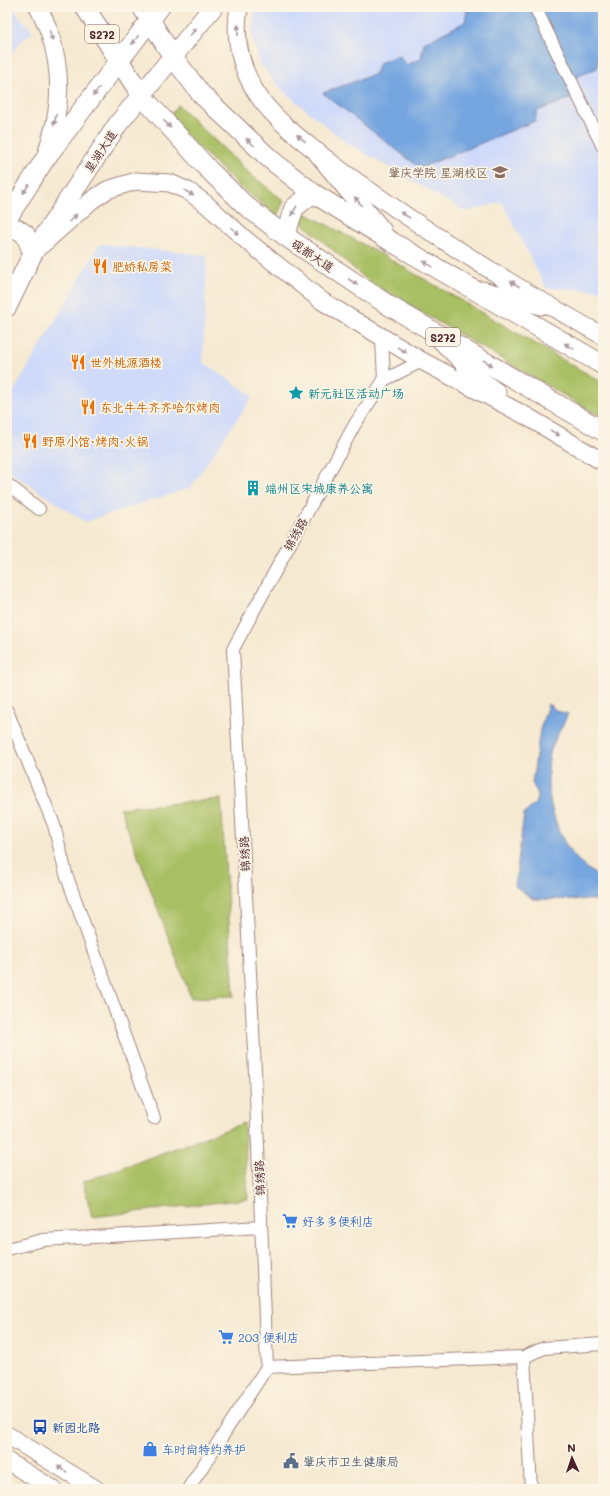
<svg xmlns="http://www.w3.org/2000/svg" width="610" height="1496" font-family="Mali,'LXGW WenKai TC',sans-serif">
<rect width="100%" height="100%" fill="#fcf5e5"/>
<filter id="ink" filterUnits="userSpaceOnUse"><feTurbulence type="fractalNoise" baseFrequency=".025" numOctaves="2"/><feDisplacementMap in="SourceGraphic" scale="8" xChannelSelector="R" yChannelSelector="G"/><feConvolveMatrix kernelMatrix="1 2 1 2 8 2 1 2 1" color-interpolation-filters="sRGB"/></filter>
<filter id="wash" filterUnits="userSpaceOnUse"><feTurbulence type="fractalNoise" baseFrequency=".012" numOctaves="4" result="noise"/><feDisplacementMap in="SourceGraphic" scale="16" xChannelSelector="R" yChannelSelector="G"/><feGaussianBlur stdDeviation="0.9" result="paint"/><feColorMatrix in="noise" values="0 0 0 0 0 0 0 0 0 0 0 0 0 0 0 0 0 1.4 0 .05"/><feComposite in="paint" operator="in"/></filter>
<g filter="url(#wash)">
<rect width="100%" height="100%" fill="#f6e9d1"/>
<path fill="#cfdafa" d="M 7,7 L 12,7 L 33,32 L 19,43 L 7,60 Z
M 255,7 L 603,7 L 603,291 L 546,288 L 502,202 L 466,212 L 347,143 L 284,92 L 260,64 L 252,37 Z
M 100,244 L 207,255 L 203,362 L 253,396 L 190,488 L 85,522 L 7,470 L 7,403 Z"/>
<path fill="#a9bf64" stroke="#7a6f48" d="M 178,105 L 249,173 L 284,201 L 277,216 L 238,185 L 168,118 Z
M 305,213 L 381,254 L 603,383 L 603,418 L 368,281 L 300,221 Z
M 221,799 L 234,996 L 191,998 L 120,808 Z
M 244,1123 L 248,1199 L 92,1217 L 83,1182 Z"/>
<path fill="#76a6e0" stroke="#606286" d="M 472,7 L 603,7 L 603,42 L 599,44 L 597,68 L 572,79 L 580,95 L 537,111 L 535,121 L 420,168 L 323,93 L 375,74 L 379,63 L 399,55 L 406,65 L 421,59 L 424,43 L 465,22 L 467,10 Z
M 548,704 L 557,711 L 568,714 C 563,725 555,738 551,750 C 542,781 553,833 575,857 C 583,866 594,873 603,881 L 603,900 L 533,899 L 515,886 L 524,814 L 535,804 L 538,794 L 532,783 L 540,730 Z"/>
</g>
<g filter="url(#ink)">
<g fill="none" stroke-linecap="round" stroke-linejoin="round">
<defs>
<path id="street" d="M 535,7 L 603,147
M 382,338 L 384,380
M 384,380 L 422,361
M 7,484 L 39,509
M 7,711 L 54,825 L 66,874 L 154,1118
M 7,1249 L 43,1240 L 261,1227
M 524,1357 L 531,1489
M 267,1367 L 254,1049 L 233,649 L 355,424 L 384,380
M 267,1367 L 524,1357 L 544,1348 L 603,1344
M 188,1489 L 267,1367"/>
<path id="secondary" d="M 38,7 C 56,39 63,81 56,117 C 54,130 49,143 46,156
M 239,7 C 234,36 239,63 254,89 C 271,119 314,150 342,171 C 425,231 513,286 603,336
M 43,244 L 92,200 L 107,190 L 136,181 L 170,183 L 188,191 L 206,204 L 246,240 L 322,301 L 422,361 L 528,417 L 603,462
M 482,290 L 541,306
M 440,340 L 477,377 L 497,392
M 7,1435 L 96,1489
M 7,1461 L 53,1489"/>
<path id="primary" d="M 85,7 L 141,95 L 208,169 L 246,206 L 285,236 L 388,305 L 603,431
M 142,7 L 173,57 L 201,94 L 270,159 L 313,193 L 392,242 L 603,365
M 318,153 L 382,231
M 7,219 L 45,159 L 160,7
M 7,230 L 17,229 L 25,234 L 33,253
M 285,236 L 294,208 L 313,193
M 7,307 L 33,253 L 118,124 L 213,7"/>
</defs>
<use href="#street" stroke="#a0847e" stroke-width="14"/>
<use href="#secondary" stroke="#a0847e" stroke-width="19"/>
<use href="#primary" stroke="#a0847e" stroke-width="21"/>
<use href="#street" stroke="#fff" stroke-width="12"/>
<use href="#secondary" stroke="#fff" stroke-width="17"/>
<use href="#primary" stroke="#fff" stroke-width="19"/>
</g>
<defs><path id="oneway-solid" d="M-6-.8H1V-3.2L6.5 0L1 3.2V.8H-6Z"/></defs>
<g fill="#ae9aa0">
<use href="#oneway-solid" transform="translate(238 30) rotate(-88)"/>
<use href="#oneway-solid" transform="translate(193 32) rotate(-52)"/>
<use href="#oneway-solid" transform="translate(51 36) rotate(74)"/>
<use href="#oneway-solid" transform="translate(135 40) rotate(127)"/>
<use href="#oneway-solid" transform="translate(96 92) rotate(127)"/>
<use href="#oneway-solid" transform="translate(55 120) rotate(102)"/>
<use href="#oneway-solid" transform="translate(167 124) rotate(48)"/>
<use href="#oneway-solid" transform="translate(301 138) rotate(-139)"/>
<use href="#oneway-solid" transform="translate(250 142) rotate(-138)"/>
<use href="#oneway-solid" transform="translate(26 189) rotate(123)"/>
<use href="#oneway-solid" transform="translate(189 193) rotate(31)"/>
<use href="#oneway-solid" transform="translate(358 201) rotate(-129)"/>
<use href="#oneway-solid" transform="translate(294 211) rotate(119)"/>
<use href="#oneway-solid" transform="translate(405 215) rotate(-148)"/>
<use href="#oneway-solid" transform="translate(73 218) rotate(-43)"/>
<use href="#oneway-solid" transform="translate(235 231) rotate(42)"/>
<use href="#oneway-solid" transform="translate(428 264) rotate(-149)"/>
<use href="#oneway-solid" transform="translate(353 282) rotate(33)"/>
<use href="#oneway-solid" transform="translate(515 284) rotate(-148)"/>
<use href="#oneway-solid" transform="translate(569 346) rotate(-150)"/>
<use href="#oneway-solid" transform="translate(402 350) rotate(31)"/>
<use href="#oneway-solid" transform="translate(488 363) rotate(31)"/>
<use href="#oneway-solid" transform="translate(555 433) rotate(31)"/>
<use href="#oneway-solid" transform="translate(62 1469) rotate(-148)"/>
</g>
</g>
<defs>
<symbol id="university-bare" viewBox="-9 -9 18 18"><path d="M0-5L7-2L0 1L-7-2ZM-4 1L0 2.5L4 1V4Q0 6-4 4Z" fill="#8d6e63" stroke="#fcf5e5" stroke-width="2.5" paint-order="stroke"/></symbol>
<symbol id="restaurant-bare" viewBox="-9 -9 18 18"><path d="M-5-6h1v4h1v-4h1v4h1v-4h1v5L-1.5 .5V6h-2V.5L-5-1ZM5-6V6H3V1.5H1.5Q1.5-4 5-6Z" fill="#e8710a" stroke="#fcf5e5" stroke-width="2.5" paint-order="stroke"/></symbol>
<symbol id="sight-bare" viewBox="-9 -9 18 18"><path d="M0-6L1.8-2.2L6-1.7L2.9 1.2L3.7 5.4L0 3.3L-3.7 5.4L-2.9 1.2L-6-1.7L-1.8-2.2Z" fill="#0f9aa8" stroke="#fcf5e5" stroke-width="2.5" paint-order="stroke"/></symbol>
<symbol id="building-bare" viewBox="-9 -9 18 18"><path d="M-4-6H4V6H1V3H-1V6H-4ZM-2.5-4.3h1.7v1.8h-1.7ZM.8-4.3h1.7v1.8H.8ZM-2.5-1h1.7V.8h-1.7ZM.8-1h1.7V.8H.8Z" fill="#0f9aa8" stroke="#fcf5e5" stroke-width="2.5" paint-order="stroke"/></symbol>
<symbol id="supermarket-bare" viewBox="-9 -9 18 18"><path d="M-6-5.5h2.5l.6 2H6L4.5 2H-2.5L-4.4-4H-6ZM-1.5 3.2a1.3 1.3 0 1 0 .1 0ZM3 3.2a1.3 1.3 0 1 0 .1 0Z" fill="#3f7fe0" stroke="#fcf5e5" stroke-width="2.5" paint-order="stroke"/></symbol>
<symbol id="bus-bare" viewBox="-9 -9 18 18"><path d="M-5-6H5V4H4V6H2V4H-2V6H-4V4H-5ZM-3.5-4V0h7V-4ZM-3.5 1.2v1.5H-2V1.2ZM2 1.2v1.5H3.5V1.2Z" fill="#1a4fb4" stroke="#fcf5e5" stroke-width="2.5" paint-order="stroke"/></symbol>
<symbol id="shop-bare" viewBox="-9 -9 18 18"><path d="M-5-2.5h2.3a2.7 3.5 0 0 1 5.4 0H5L5.5 6h-11ZM-1.5-2.5h3a1.5 2.3 0 0 0-3 0Z" fill="#3f7fe0" stroke="#fcf5e5" stroke-width="2.5" paint-order="stroke"/></symbol>
<symbol id="civic-bare" viewBox="-9 -9 18 18"><path d="M-.6-6.5H3V-4.5H.6V-3L4-1V1h2V6H-6V1h2V-1L-.6-3ZM-1.2 2.5V6h2.4V2.5Z" fill="#5c6f8a" stroke="#fcf5e5" stroke-width="2.5" paint-order="stroke"/></symbol>
</defs>
<g fill-rule="evenodd">
<use href="#university-bare" x="489" y="161" width="22" height="22"/>
<use href="#restaurant-bare" x="89" y="255" width="22" height="22"/>
<use href="#restaurant-bare" x="67" y="351" width="22" height="22"/>
<use href="#sight-bare" x="285" y="382" width="22" height="22"/>
<use href="#restaurant-bare" x="77" y="396" width="22" height="22"/>
<use href="#restaurant-bare" x="19" y="430" width="22" height="22"/>
<use href="#building-bare" x="242" y="477" width="22" height="22"/>
<use href="#supermarket-bare" x="279" y="1210" width="22" height="22"/>
<use href="#supermarket-bare" x="215" y="1326" width="22" height="22"/>
<use href="#bus-bare" x="29" y="1416" width="22" height="22"/>
<use href="#shop-bare" x="139" y="1438" width="22" height="22"/>
<use href="#civic-bare" x="280" y="1450" width="22" height="22"/>
</g>
<g text-anchor="middle" dominant-baseline="central" stroke-width="3.5" stroke-linejoin="round" paint-order="stroke">
<g fill="#fcf5e5" stroke="#7f5f63" stroke-width="1">
<rect x="85" y="25" width="34" height="18" rx="3"/>
<rect x="426" y="328" width="34" height="18" rx="3"/>
</g>
<g font-size="11" font-weight="bold" fill="#4a1f2b">
<text x="102" y="34">S272</text>
<text x="443" y="337">S272</text>
</g>
<g font-size="12" fill="#4a1f2b" stroke="#fcf5e5">
<text transform="translate(100 151) rotate(-57)">星湖大道</text>
<text transform="translate(313 255) rotate(34)">砚都大道</text>
<text transform="translate(295 534) rotate(-61)">锦绣路</text>
<text transform="translate(244 854) rotate(-93)">锦绣路</text>
<text transform="translate(259 1178) rotate(-92)">锦绣路</text>
</g>
<g font-size="12" fill="#785e54" stroke="#fcf5e5" text-anchor="end">
<text x="488" y="172">肇庆学院 星湖校区</text>
</g>
<g font-size="12" fill="#c56008" stroke="#fcf5e5" text-anchor="start">
<text x="112" y="266">肥娇私房菜</text>
<text x="90" y="362">世外桃源酒楼</text>
<text x="100" y="407">东北牛牛齐齐哈尔烤肉</text>
<text x="42" y="441">野原小馆·烤肉·火锅</text>
</g>
<g font-size="12" fill="#0d838f" stroke="#fcf5e5" text-anchor="start">
<text x="308" y="393">新元社区活动广场</text>
<text x="265" y="488">端州区宋城康养公寓</text>
</g>
<g font-size="12" fill="#366cbe" stroke="#fcf5e5" text-anchor="start">
<text x="302" y="1221">好多多便利店</text>
<text x="238" y="1337">203 便利店</text>
<text x="162" y="1449">车时尚特约养护</text>
</g>
<g font-size="12" fill="#164399" stroke="#fcf5e5" text-anchor="start">
<text x="52" y="1427">新园北路</text>
</g>
<g font-size="12" fill="#4e5e75" stroke="#fcf5e5" text-anchor="start">
<text x="303" y="1461">肇庆市卫生健康局</text>
</g>
</g>
<rect width="610" height="1496" fill="none" stroke="#fcf5e5" stroke-width="24"/>
<g transform="translate(572 1458) rotate(357)" stroke="#fcf5e5" stroke-width="3" paint-order="stroke">
<path d="M0-3L7 15L0 10L-7 15Z" fill="#4a1f2b"/>
<text y="-6" font-size="11" font-weight="bold" text-anchor="middle" fill="#4a1f2b">N</text>
</g>
</svg>
